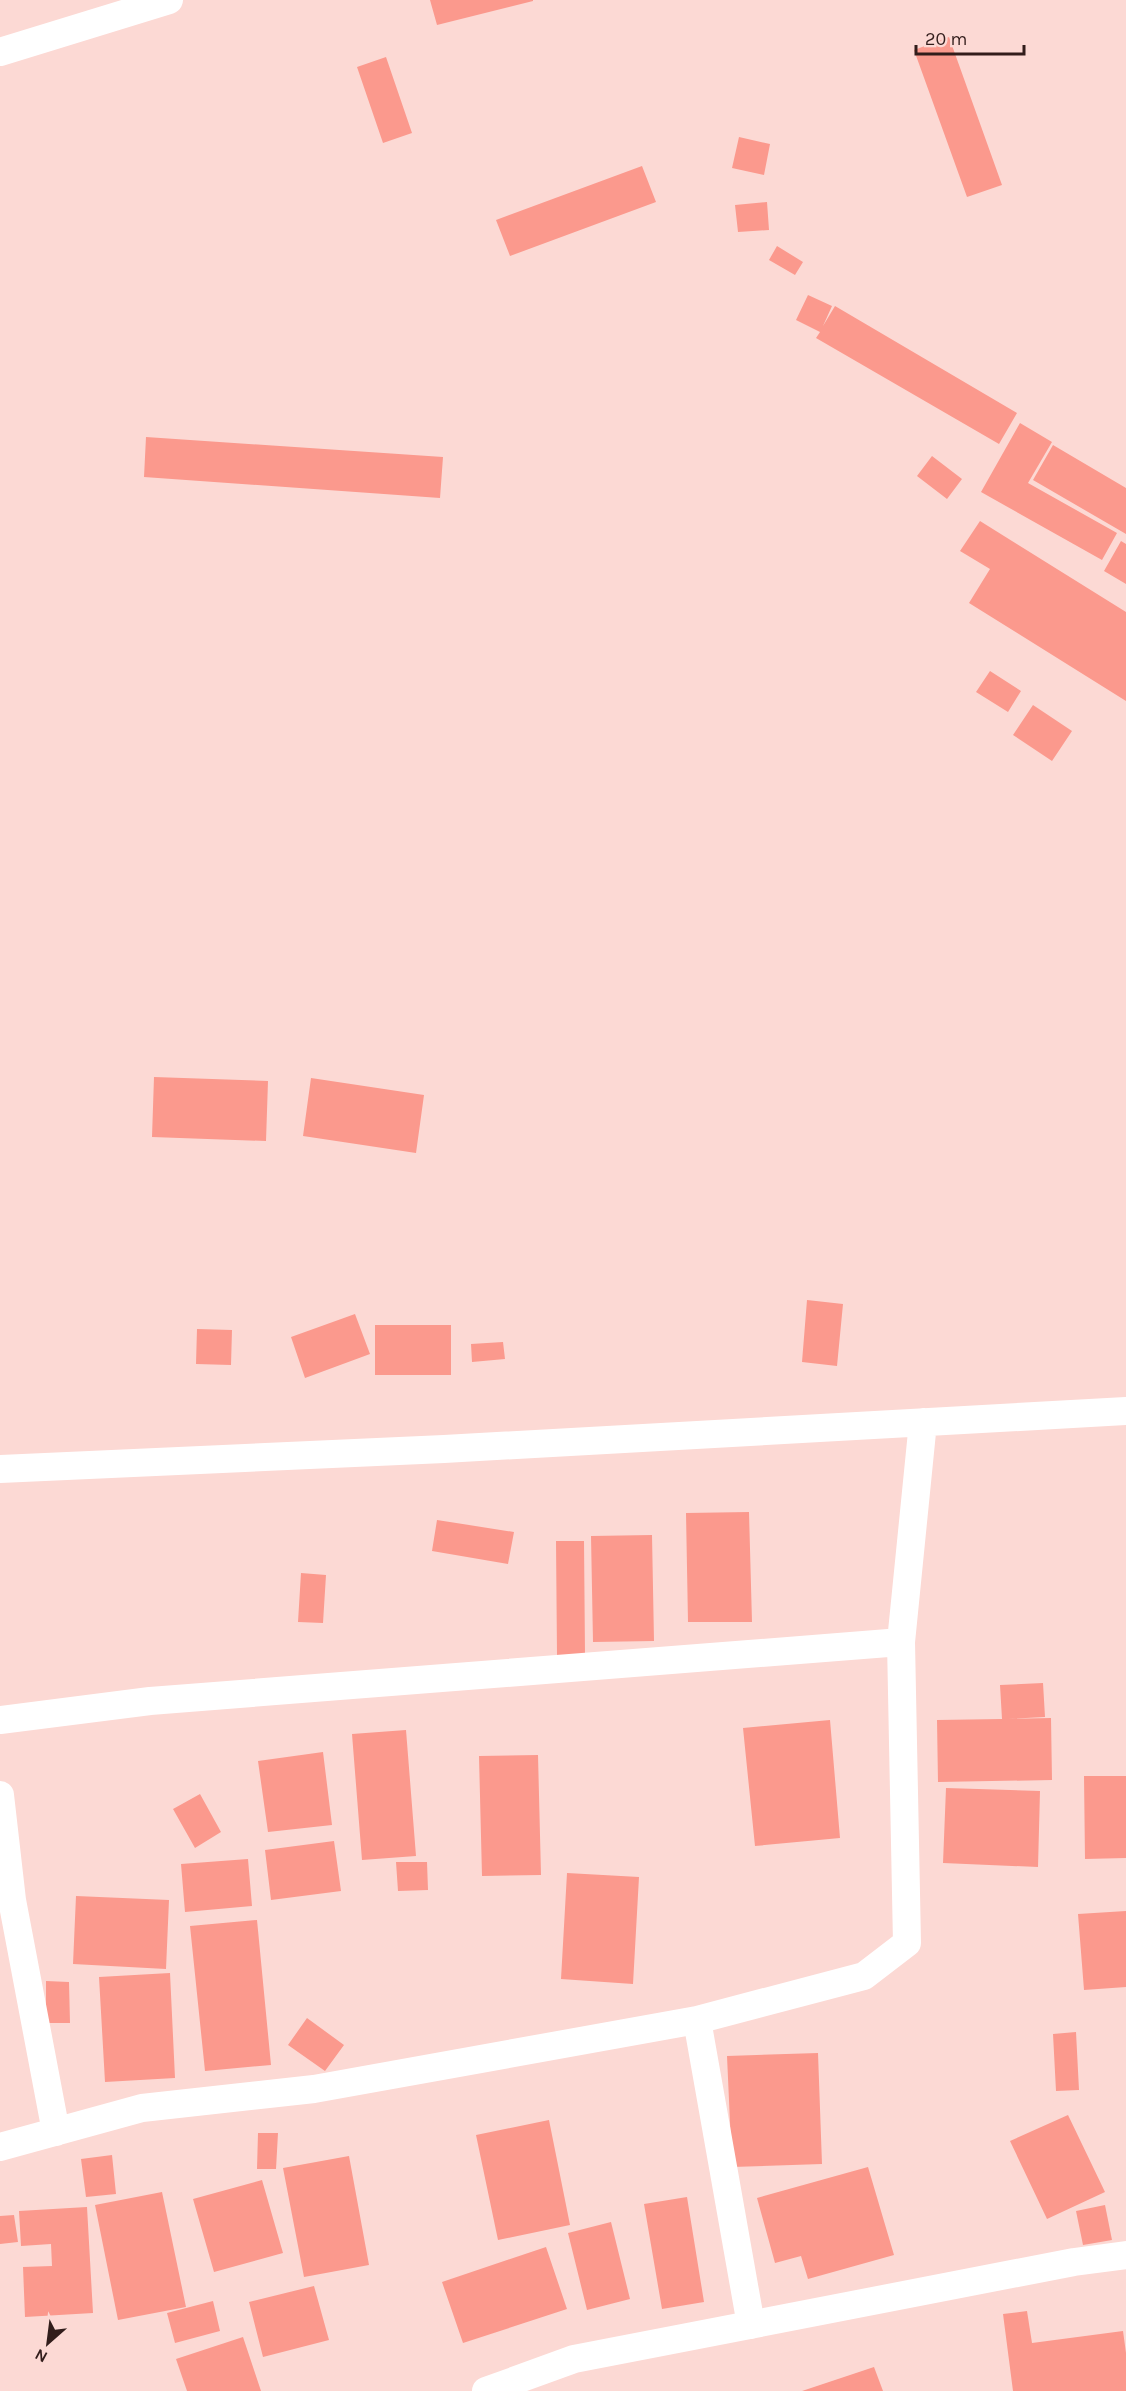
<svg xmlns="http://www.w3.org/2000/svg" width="1126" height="2391" font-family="Karla,sans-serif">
<rect width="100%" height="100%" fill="#fcd9d4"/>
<path fill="#fb998d" d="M 430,0 L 533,0 L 533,1 L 437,25 Z
M 949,37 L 1002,185 L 967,197 L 914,50 Z
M 386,57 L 412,133 L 383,143 L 357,67 Z
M 739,137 L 770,144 L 764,175 L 732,168 Z
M 642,166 L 656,202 L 510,256 L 496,220 Z
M 767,202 L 769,230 L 738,232 L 735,205 Z
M 777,246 L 803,262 L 795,275 L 769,260 Z
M 808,295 L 832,306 L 823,326 L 835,306 L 1017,413 L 999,444 L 816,338 L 820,332 L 796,320 Z
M 1020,423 L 1052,442 L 1028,483 L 1117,533 L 1102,560 L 981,492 Z
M 146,437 L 443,457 L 440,498 L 144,477 Z
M 1053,445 L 1126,488 L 1126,534 L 1033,480 Z
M 932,456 L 962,479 L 947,499 L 917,476 Z
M 980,521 L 1126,612 L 1126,701 L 969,603 L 990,569 L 960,551 Z
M 1121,541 L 1126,544 L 1126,584 L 1104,571 Z
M 990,671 L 1021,691 L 1008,712 L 976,692 Z
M 1033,705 L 1072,731 L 1052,761 L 1013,735 Z
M 154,1077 L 268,1081 L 266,1141 L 152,1137 Z
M 311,1078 L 424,1095 L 416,1153 L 303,1136 Z
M 807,1300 L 843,1304 L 837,1366 L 802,1362 Z
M 355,1314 L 370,1354 L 305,1378 L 291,1337 Z
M 375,1325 L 451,1325 L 451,1375 L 375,1375 Z
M 197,1329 L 232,1330 L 231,1365 L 196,1364 Z
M 503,1342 L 505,1359 L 472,1362 L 471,1344 Z
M 749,1512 L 752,1622 L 688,1622 L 686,1513 Z
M 437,1520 L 514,1532 L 508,1564 L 432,1551 Z
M 652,1535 L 654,1641 L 593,1642 L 591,1536 Z
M 556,1541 L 584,1541 L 585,1655 L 557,1655 Z
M 301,1573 L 326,1575 L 323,1623 L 298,1622 Z
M 1043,1683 L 1045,1717 L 1008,1719 L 1051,1718 L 1052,1780 L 938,1782 L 937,1720 L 1002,1719 L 1000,1685 Z
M 830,1720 L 840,1838 L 755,1846 L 743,1728 Z
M 406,1730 L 416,1856 L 362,1860 L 352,1734 Z
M 323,1752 L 332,1825 L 268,1832 L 258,1761 Z
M 538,1755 L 541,1875 L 482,1876 L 479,1756 Z
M 1084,1776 L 1126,1776 L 1126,1858 L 1085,1859 Z
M 946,1788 L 1040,1791 L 1038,1867 L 943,1863 Z
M 200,1794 L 221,1832 L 195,1848 L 173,1809 Z
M 334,1841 L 341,1891 L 271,1900 L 265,1850 Z
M 248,1859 L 252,1906 L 185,1912 L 181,1864 Z
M 396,1862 L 427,1862 L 428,1890 L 398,1891 Z
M 567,1873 L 639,1877 L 633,1984 L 561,1979 Z
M 76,1896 L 169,1900 L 166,1969 L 73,1964 Z
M 1126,1911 L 1126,1987 L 1084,1990 L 1078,1914 Z
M 257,1920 L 271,2065 L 205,2071 L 190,1926 Z
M 170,1973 L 175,2078 L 105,2082 L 99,1977 Z
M 46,1981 L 69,1982 L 70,2023 L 46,2023 Z
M 307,2018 L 344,2045 L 325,2071 L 288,2045 Z
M 1076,2032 L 1079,2090 L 1056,2091 L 1053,2034 Z
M 818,2053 L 822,2164 L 732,2167 L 727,2056 Z
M 1068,2115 L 1105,2192 L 1047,2219 L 1010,2141 Z
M 549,2120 L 570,2225 L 498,2240 L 476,2135 Z
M 258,2133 L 278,2133 L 276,2169 L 257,2169 Z
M 112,2155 L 116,2194 L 86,2197 L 81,2159 Z
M 349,2156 L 369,2265 L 304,2277 L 283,2168 Z
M 868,2167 L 894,2255 L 808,2279 L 801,2256 L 775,2263 L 757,2198 Z
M 262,2180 L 283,2253 L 214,2272 L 193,2199 Z
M 162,2192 L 186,2307 L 118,2320 L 95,2205 Z
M 687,2197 L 704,2302 L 662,2309 L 644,2204 Z
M 1105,2205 L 1112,2240 L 1083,2245 L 1076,2211 Z
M 87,2207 L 93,2313 L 25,2317 L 23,2267 L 52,2266 L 51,2244 L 21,2246 L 19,2211 Z
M 14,2215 L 18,2242 L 0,2244 L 0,2216 Z
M 611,2222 L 630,2299 L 587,2310 L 568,2233 Z
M 546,2247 L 567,2309 L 463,2343 L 442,2282 Z
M 314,2286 L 329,2340 L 263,2357 L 249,2302 Z
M 213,2301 L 220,2331 L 175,2343 L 167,2313 Z
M 1027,2311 L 1032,2343 L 1123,2331 L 1126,2353 L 1126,2391 L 1013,2391 L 1003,2314 Z
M 243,2337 L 261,2391 L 187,2391 L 176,2359 Z
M 874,2367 L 883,2391 L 802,2391 Z"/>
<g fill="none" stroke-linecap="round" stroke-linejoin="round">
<path stroke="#fff" stroke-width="28" d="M 0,52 L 169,0
M 0,1469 L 444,1449 L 1126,1411
M 0,1720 L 150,1701 L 901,1642
M 0,1795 L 12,1900 L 56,2132
M 697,2020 L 751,2325
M 0,2147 L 142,2108 L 314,2089 L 697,2020 L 864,1976 L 907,1943 L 901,1642 L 923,1422
M 486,2391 L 574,2359 L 1074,2262 L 1126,2255"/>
</g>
<g transform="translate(48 2343) rotate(208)" stroke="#fcd9d4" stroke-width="4.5" paint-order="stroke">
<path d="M0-4.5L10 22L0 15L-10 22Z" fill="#321d1b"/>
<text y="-9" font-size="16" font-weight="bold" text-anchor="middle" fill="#321d1b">N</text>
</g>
<path d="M916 45v9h108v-9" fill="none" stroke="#321d1b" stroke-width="3"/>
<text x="925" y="45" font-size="18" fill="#321d1b" stroke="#fcd9d4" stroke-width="4.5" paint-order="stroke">20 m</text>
</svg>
